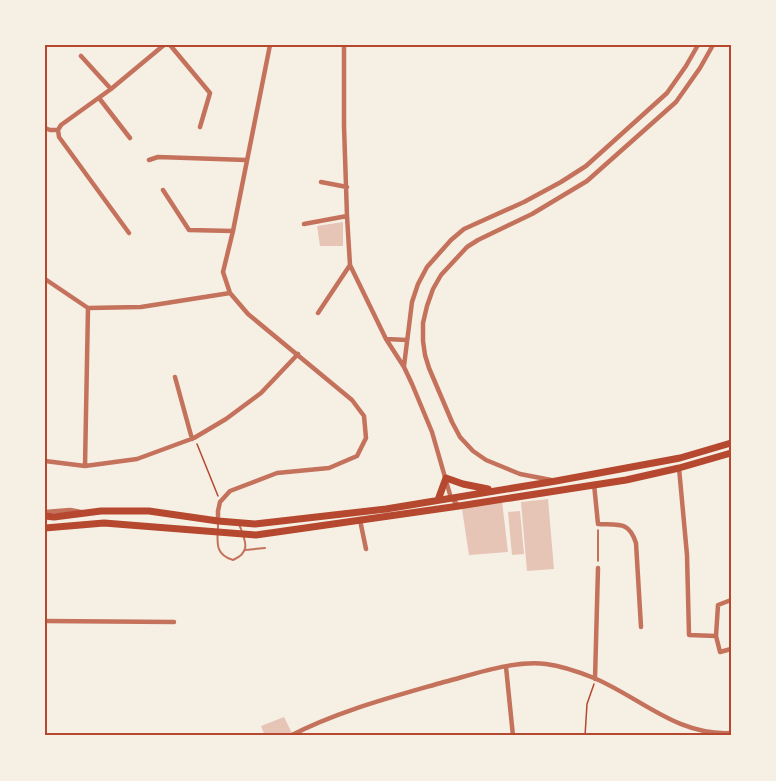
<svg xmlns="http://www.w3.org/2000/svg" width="776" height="781" font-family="'Nunito Sans',sans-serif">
<rect width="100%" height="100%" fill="#f6efe4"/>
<path fill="#e6c5b7" d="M 343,222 L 343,246 L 320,246 L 317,226 Z
M 548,499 L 554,569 L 527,571 L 521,502 Z
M 502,501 L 508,552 L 469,555 L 462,509 Z
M 520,511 L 524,554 L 512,555 L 508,512 Z
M 284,717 L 292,733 L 286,736 L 265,736 L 261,726 Z"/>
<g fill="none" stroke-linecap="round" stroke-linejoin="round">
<path stroke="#b5482f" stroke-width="1.5" d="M 197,444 L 218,496
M 598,561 L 598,530
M 585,736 L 587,704 L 594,684"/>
<path stroke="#c5725c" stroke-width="2" d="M 218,524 C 218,540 213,554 233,560 C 252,552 245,540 239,524
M 245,550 L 265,548"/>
<path stroke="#c5725c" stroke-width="4.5" d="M 170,45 L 210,93 L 200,127
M 344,45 L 344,126 L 347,216 L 350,265 L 386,339 L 404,367 L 412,384 L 432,432 L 451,498 L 459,506
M 81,56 L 111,89
M 99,98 L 130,138
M 45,128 L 50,130 L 58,130 L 59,137 L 129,233
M 58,130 L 61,125 L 111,89 L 164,45
M 149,160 L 158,157 L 246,160
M 321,182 L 347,187
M 163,190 L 189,230 L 233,231
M 304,224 L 347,216
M 45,279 L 88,308 L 141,307 L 230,293
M 318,313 L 350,265
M 386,339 L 407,340
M 404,366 L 412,302 L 418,284 L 427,267 L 451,240 L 464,229 L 524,202 L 561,182 L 586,166 L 667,93 L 686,66 L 698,45
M 175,377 L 192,439
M 45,461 L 85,466 L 137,459 L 194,438 L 226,419 L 261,393 L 298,354
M 85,466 L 88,308
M 679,468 L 687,555 L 689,635 L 716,636
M 551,480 L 520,474 L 486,460 L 473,451 L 460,437 L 452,422 L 429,368 L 425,355 L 423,341 L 423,323 L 427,306 L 433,289 L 441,275 L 467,247 L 478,240 L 532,214 L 587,181 L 676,102 L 700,68 L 713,45
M 594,484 L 598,524 C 619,525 629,521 636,543 L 641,627
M 45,512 L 70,510 L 81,512
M 360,520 L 366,549
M 218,521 L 218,511 L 220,502 L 230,491 L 277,473 L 329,468 L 357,456 L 366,438 L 364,416 L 352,400 L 248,314 L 230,293 L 223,272 L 233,231 L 270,45
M 731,600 L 718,605 L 716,636 L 720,652 L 731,649
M 45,621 L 174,622
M 506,667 L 513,736
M 595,679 L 598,568
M 290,736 C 338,711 392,697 444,682 C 475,674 514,660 546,664 C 562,666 579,672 594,678 C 641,698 677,736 731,733"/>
<path stroke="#b5482f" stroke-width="7" d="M 438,500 L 446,478 L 463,484 L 488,489
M 45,516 L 54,517 L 101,511 L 149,511 L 218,521 L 255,524 L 386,509 L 556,481 L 680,458 L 731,443
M 45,528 L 104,523 L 256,535 L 459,506 L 626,480 L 679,468 L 731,453"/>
</g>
<rect width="776" height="781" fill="none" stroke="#f6efe4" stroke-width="93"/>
<rect x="46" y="46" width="684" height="688" fill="none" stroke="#b5482f" stroke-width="2"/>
</svg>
